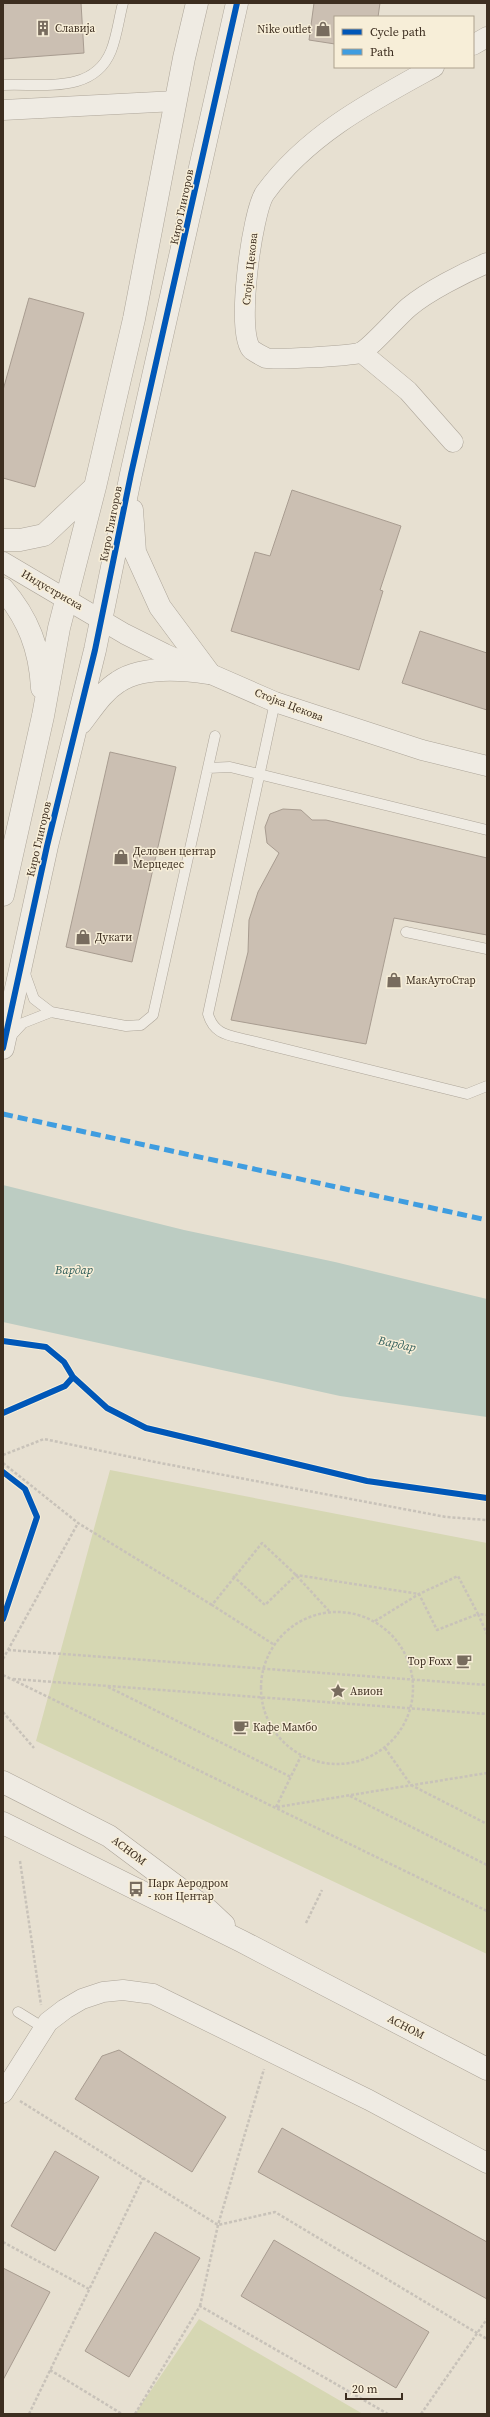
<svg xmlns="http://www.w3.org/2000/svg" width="490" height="2417" font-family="'Source Serif 4',serif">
<rect width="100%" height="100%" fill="#e7e0d1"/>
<path fill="#d6d7b3" d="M 110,1470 L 487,1543 L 487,1954 L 36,1741 Z
M 199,2319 L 363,2414 L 135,2414 Z"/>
<path fill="#bcccc2" d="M 3,1185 L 184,1230 L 335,1262 L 487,1299 L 487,1417 L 340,1396 L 3,1322 Z"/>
<path fill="#cbbfb2" stroke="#a89c90" d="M 3,3 L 81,3 L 84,53 L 3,59 Z
M 314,3 L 380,3 L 378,17 L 335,17 L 335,44 L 309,40 Z
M 29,298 L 84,313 L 35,487 L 3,478 L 3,390 Z
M 292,490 L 401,526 L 380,590 L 383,591 L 359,670 L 231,631 L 255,552 L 270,556 Z
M 420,631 L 487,653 L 487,710 L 402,683 Z
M 110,752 L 176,767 L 132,962 L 66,947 Z
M 283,809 L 301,810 L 312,820 L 326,820 L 487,858 L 487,935 L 394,918 L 366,1044 L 231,1020 L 248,952 L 249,920 L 258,892 L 279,853 L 267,843 L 265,827 L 270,814 Z
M 119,2050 L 226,2117 L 192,2172 L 75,2099 L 102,2056 Z
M 282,2128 L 487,2242 L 487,2299 L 258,2172 Z
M 55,2151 L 99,2177 L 55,2251 L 11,2226 Z
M 155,2232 L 200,2258 L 129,2377 L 85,2351 Z
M 274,2240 L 429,2332 L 396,2388 L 241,2296 Z
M 3,2268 L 50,2292 L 3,2380 Z"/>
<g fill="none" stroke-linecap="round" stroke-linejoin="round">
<defs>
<path id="service" d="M 3,85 C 41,83 93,95 111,51 C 117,36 119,18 123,3
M 275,702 L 208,1014 C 214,1035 229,1035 248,1040 L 467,1094 L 487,1086
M 208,768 L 230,767 L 487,830
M 406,932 L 487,949
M 24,971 L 34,999 L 51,1012 L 126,1026 L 141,1025 L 153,1015 L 215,736
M 10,1037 L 23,1023 L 51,1012
M 18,2012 L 44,2028"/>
<path id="minor" d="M 473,45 L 487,37
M 434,67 C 372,101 308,134 265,193 C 252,211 235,336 252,350 C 255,352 262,356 266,358 C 276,360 348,356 359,353 C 369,350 398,316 409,307 C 428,291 464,273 487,263
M 3,110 L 176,101
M 361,352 L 408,391 L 453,442
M 3,562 L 125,634 L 165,654 L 275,702 L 422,750 L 487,766
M 3,2093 L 48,2022 L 65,2009 L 82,1999 L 103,1992 L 123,1990 L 153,1994 L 369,2100 L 487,2163"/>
<path id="tertiary" d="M 132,510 L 135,552 L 160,607 L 209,673
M 3,540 L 20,540 L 44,535 L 95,487
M 3,589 C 28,618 40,649 42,688
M 81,723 C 92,709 102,692 118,682 C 142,666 182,669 209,673
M 3,895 L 43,716 L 59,628 L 95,487 L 134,319 L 184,58 L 197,3
M 3,1048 L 47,846 L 95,650 L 131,474 L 237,3
M 3,1782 L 109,1836 L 208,1910 L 224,1925
M 3,1823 L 241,1941 L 487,2069"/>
</defs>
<use href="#service" stroke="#ada599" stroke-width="11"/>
<use href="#minor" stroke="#ada599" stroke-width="21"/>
<use href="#tertiary" stroke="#ada599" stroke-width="23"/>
<path stroke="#c8c2b9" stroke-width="2.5" stroke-dasharray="3 2" stroke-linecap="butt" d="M 3,1455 L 44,1439 L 155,1462 L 446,1517 L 487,1520
M 3,1463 L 78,1523 L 212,1605
M 233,1576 L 265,1605 L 296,1575 L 419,1594 L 437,1630 L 478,1614 L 487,1634
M261 1688a76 76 0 1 1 152 0a76 76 0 1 1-152 0Z
M 375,1621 L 419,1594 L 458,1576 L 478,1614 L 487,1615
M 273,1644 L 212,1605 L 262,1543 L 296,1575 L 329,1611
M 8,1650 L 487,1685
M 3,1659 L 78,1523
M 3,1675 L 487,1911
M 13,1679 L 487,1714
M 108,1687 L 291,1777
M 3,1712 L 34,1748
M 385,1748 L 411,1785 L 487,1824
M 350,1796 L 487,1865
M 276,1807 L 301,1756
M 277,1807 L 487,1773
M 20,1861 L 41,2005
M 306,1923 L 322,1890
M 20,2101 L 218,2225 L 275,2212 L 487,2339
M 3,2242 L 89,2289
M 200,2306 L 218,2225 L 264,2069
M 50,2370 L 122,2414
M 29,2414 L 143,2178
M 135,2414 L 200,2306 L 388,2414
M 421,2414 L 487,2319"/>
<use href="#service" stroke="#efebe3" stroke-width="10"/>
<use href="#minor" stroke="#efebe3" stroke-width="20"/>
<use href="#tertiary" stroke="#efebe3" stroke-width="22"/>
<path stroke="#3f9de0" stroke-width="5" stroke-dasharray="10 5" stroke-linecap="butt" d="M 3,1114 L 487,1220"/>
<defs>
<path id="cycleway" d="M 3,1048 L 47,846 L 95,650 L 131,474 L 237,3
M 3,1341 L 46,1347 L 64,1362 L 73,1377 L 107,1408 L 146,1428 L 367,1481 L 487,1498
M 3,1413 L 65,1386 L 73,1377
M 3,1472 L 25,1489 L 37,1517 L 3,1619"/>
</defs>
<use href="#cycleway" stroke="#f7eed8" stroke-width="8"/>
<use href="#cycleway" stroke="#0057b8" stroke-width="6"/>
</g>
<defs>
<symbol id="building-bare" viewBox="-9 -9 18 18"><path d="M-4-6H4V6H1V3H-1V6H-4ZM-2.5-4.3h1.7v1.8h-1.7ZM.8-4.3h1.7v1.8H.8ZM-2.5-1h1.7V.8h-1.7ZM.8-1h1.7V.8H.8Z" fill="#786c5e" stroke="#f7eed8" stroke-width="2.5" paint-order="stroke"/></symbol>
<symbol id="shop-bare" viewBox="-9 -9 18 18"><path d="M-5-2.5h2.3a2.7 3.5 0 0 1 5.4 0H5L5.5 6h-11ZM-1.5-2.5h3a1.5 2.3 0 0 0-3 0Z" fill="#786c5e" stroke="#f7eed8" stroke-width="2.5" paint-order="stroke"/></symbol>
<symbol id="cafe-bare" viewBox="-9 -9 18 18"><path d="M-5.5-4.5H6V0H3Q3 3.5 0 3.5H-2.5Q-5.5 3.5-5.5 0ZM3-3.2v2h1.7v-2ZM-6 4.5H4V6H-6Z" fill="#786c5e" stroke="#f7eed8" stroke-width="2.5" paint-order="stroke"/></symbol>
<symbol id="sight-bare" viewBox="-9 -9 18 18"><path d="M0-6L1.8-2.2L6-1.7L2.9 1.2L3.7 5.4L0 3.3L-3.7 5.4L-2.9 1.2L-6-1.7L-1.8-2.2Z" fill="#786c5e" stroke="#f7eed8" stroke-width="2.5" paint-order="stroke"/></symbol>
<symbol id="bus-bare" viewBox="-9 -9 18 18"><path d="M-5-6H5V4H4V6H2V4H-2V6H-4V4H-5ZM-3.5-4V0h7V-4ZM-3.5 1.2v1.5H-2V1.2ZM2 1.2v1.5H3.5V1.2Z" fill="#786c5e" stroke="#f7eed8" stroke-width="2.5" paint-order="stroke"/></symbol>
</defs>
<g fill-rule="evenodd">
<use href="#building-bare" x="32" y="17" width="22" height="22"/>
<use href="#shop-bare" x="312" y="18" width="22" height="22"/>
<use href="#shop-bare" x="110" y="846" width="22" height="22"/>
<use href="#shop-bare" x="72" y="926" width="22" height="22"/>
<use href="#shop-bare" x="383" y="969" width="22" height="22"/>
<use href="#cafe-bare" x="453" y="1650" width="22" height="22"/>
<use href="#sight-bare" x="327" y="1680" width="22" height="22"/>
<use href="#cafe-bare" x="230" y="1716" width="22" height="22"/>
<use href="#bus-bare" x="125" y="1878" width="22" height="22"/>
</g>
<g text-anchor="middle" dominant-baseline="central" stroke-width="3" stroke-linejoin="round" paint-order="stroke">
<g font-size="11" fill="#3d2e20" stroke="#f7eed8" text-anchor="start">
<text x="55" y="28">Славија</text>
<text x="311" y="29" text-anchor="end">Nike outlet</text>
<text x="133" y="851">Деловен центар<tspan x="133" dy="13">Мерцедес</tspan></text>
<text x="95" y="937">Дукати</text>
<text x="406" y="980">МакАутоСтар</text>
<text x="452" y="1661" text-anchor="end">Top Foxx</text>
<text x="350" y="1691">Авион</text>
<text x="253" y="1727">Кафе Мамбо</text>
<text x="148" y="1883">Парк Аеродром<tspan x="148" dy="13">- кон Центар</tspan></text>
</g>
<g font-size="11" fill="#3d2e20" stroke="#f7eed8">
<text transform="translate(182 207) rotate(-78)">Киро Глигоров</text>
<text transform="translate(250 269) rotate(-84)">Стојка Цекова</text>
<text transform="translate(111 524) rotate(-79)">Киро Глигоров</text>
<text transform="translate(52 590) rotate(30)">Индустриска</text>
<text transform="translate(289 705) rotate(21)">Стојка Цекова</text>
<text transform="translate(39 839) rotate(-77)">Киро Глигоров</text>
<text transform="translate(129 1851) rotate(37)">АСНОМ</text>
<text transform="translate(406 2027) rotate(27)">АСНОМ</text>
</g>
<g font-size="12" font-style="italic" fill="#2f5d5a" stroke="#f7eed8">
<text x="74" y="1270">Вардар</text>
<text transform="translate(397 1344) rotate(12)">Вардар</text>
</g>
</g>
<rect width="490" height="2417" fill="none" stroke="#3d2e20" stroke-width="8"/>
<rect x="334" y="16" width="140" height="52" fill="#f7eed8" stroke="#ada18e"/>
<rect x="342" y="29" width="20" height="6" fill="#0057b8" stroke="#ada18e"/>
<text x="370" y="36" font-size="12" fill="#3d2e20">Cycle path</text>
<rect x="342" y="49" width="20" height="6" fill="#3f9de0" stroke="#ada18e"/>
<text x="370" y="56" font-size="12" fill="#3d2e20">Path</text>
<path d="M346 2393v6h56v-6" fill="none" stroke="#3d2e20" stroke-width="2"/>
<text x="352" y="2393" font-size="12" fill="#3d2e20" stroke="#f7eed8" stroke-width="3" paint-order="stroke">20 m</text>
</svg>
